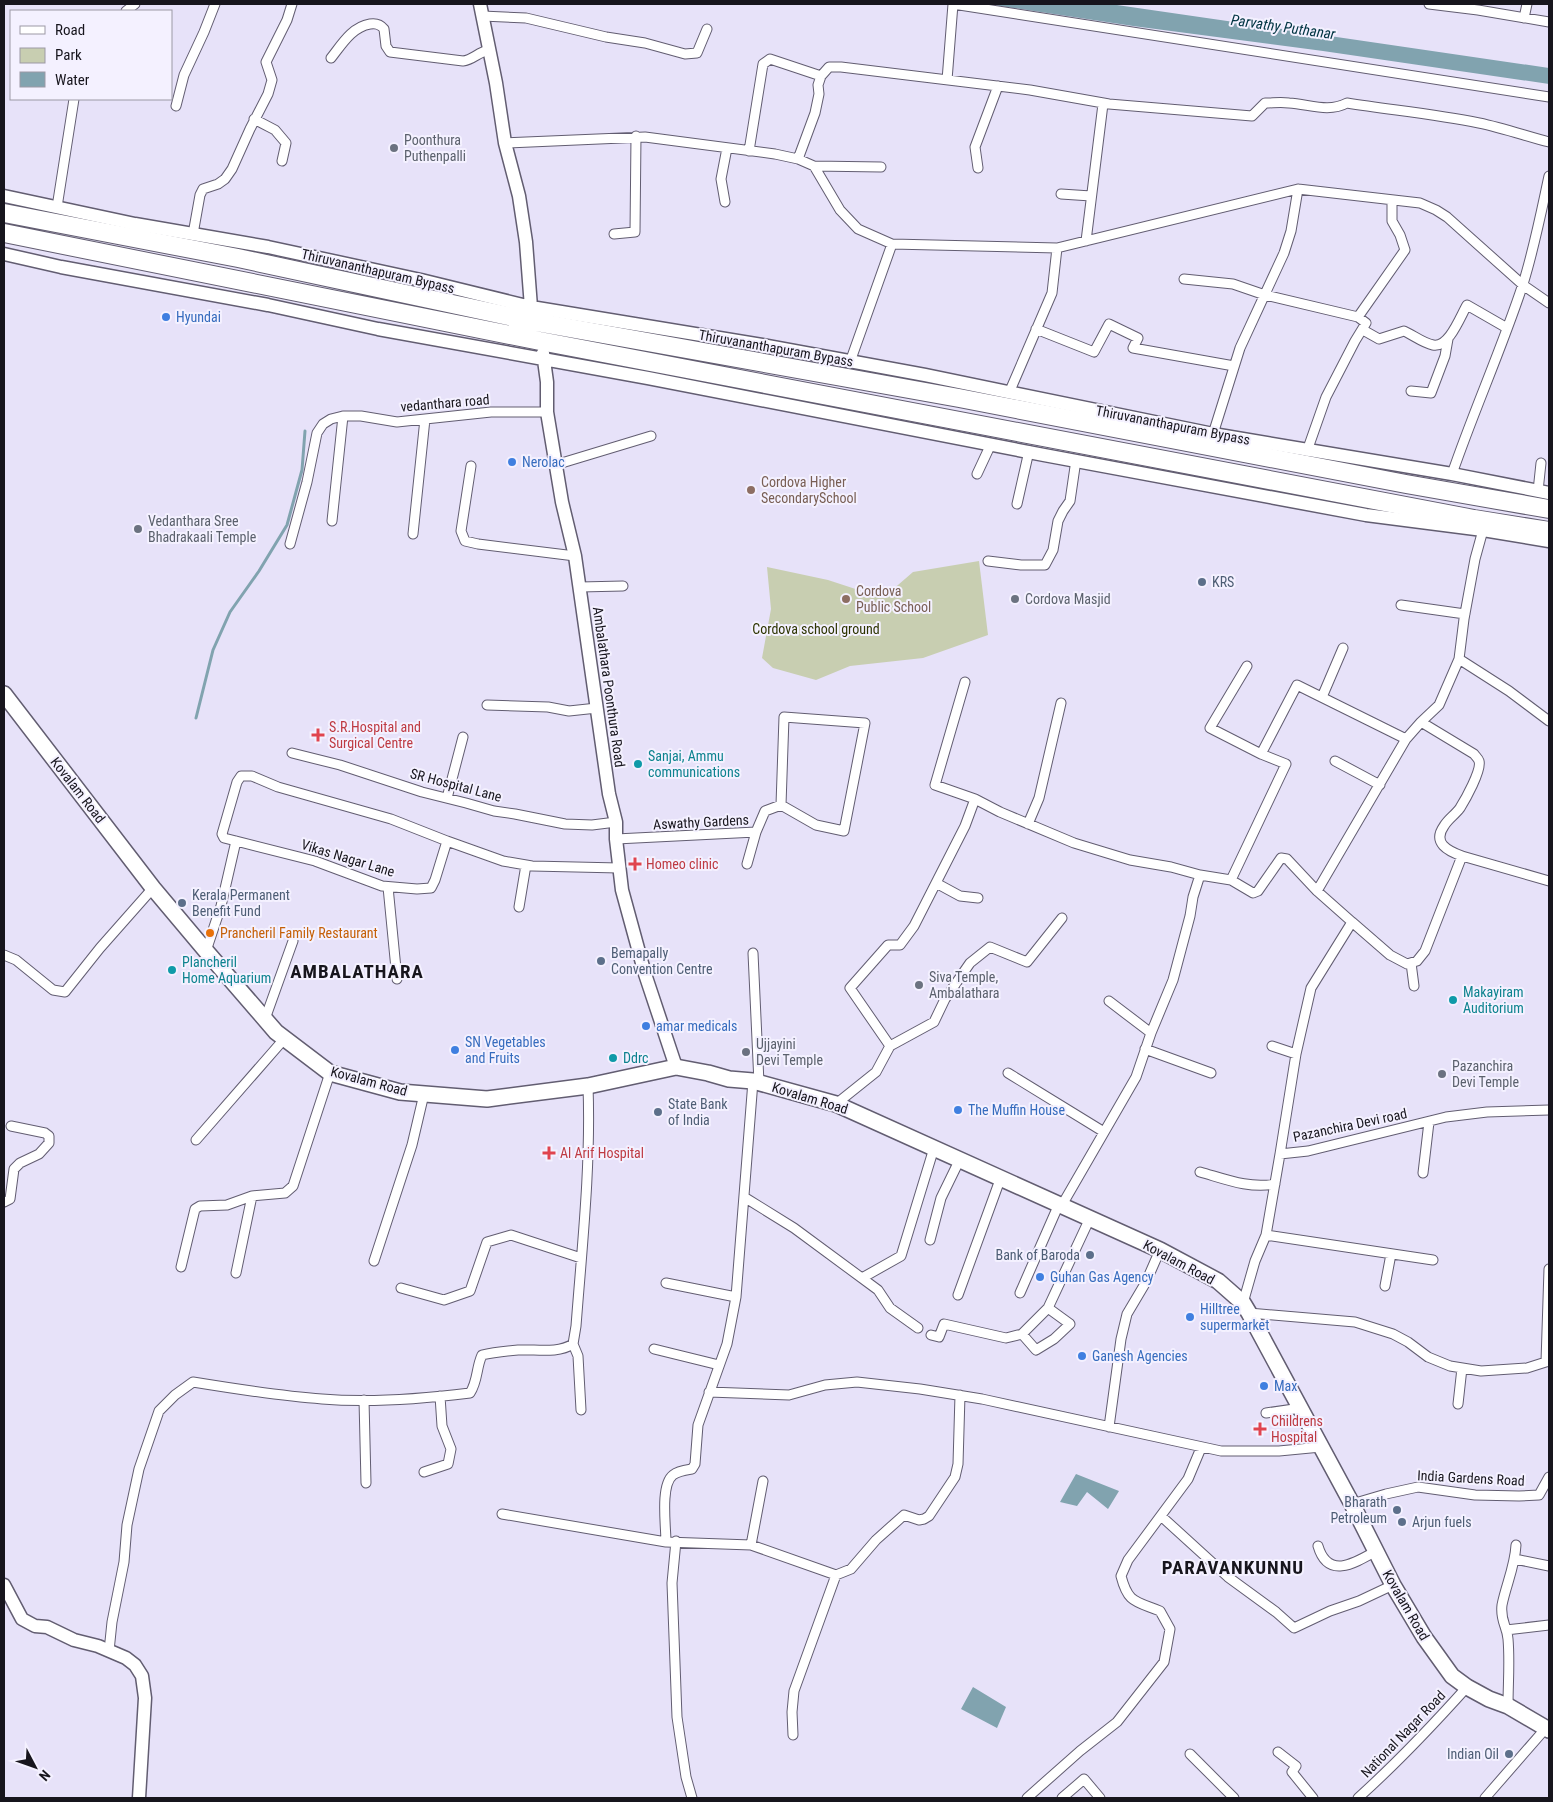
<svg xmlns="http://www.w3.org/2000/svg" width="1553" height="1802" font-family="'Roboto Condensed',sans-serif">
<rect width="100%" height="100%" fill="#e7e2f9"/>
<path fill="#c8ceb1" d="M 979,561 L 988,635 L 923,658 L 850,666 L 816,680 L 773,668 L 762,658 L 771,609 L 767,567 L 828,580 L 883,598 L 913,572 Z"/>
<path fill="#81a3af" d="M 987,4 L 1110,4 L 1549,68 L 1549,84 L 1323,51 L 1133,26 Z
M 1076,1474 L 1119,1491 L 1108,1509 L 1087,1492 L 1077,1506 L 1060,1502 Z
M 973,1687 L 1006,1707 L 997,1728 L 961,1709 Z"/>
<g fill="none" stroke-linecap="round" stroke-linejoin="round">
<path stroke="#81a3af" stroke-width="3" d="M 196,718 L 213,650 L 230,612 L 259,571 L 287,525 L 302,470 L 305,431"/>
<defs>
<path id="street" d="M 953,4 L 1549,97
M 1429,4 L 1478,10 L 1549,22
M 126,11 L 135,4
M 482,16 L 526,18 L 606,37 L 645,43 L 685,54 L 697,53 L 707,29
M 1524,18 L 1527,4
M 331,58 C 342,44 352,27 370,24 C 376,23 380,24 384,29 L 386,46 L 390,52 L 463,61 C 473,60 478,52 489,50
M 947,80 L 953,4
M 176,106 L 184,75 L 204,32 L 215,4
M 254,119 L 275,130 L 286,143 L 282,161
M 505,143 L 645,137 L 775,154 L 798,159 L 814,166 L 840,210 L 858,229 L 892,244 L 1057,248 L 1298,189 L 1420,203 L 1436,210 L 1447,217 L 1523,285 L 1549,303
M 749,151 L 763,64 L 770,59 L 821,76
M 798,159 L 815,113 L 819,94 L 818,85 L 821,76 L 829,67 L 841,67 L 1030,90 L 1109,104 L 1252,116 L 1265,103 C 1273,103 1281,102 1289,103 C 1309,104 1328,113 1347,103 C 1391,110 1435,114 1479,123 C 1503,128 1526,136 1549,142
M 814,166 L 881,167
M 978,168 L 975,147 L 998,86
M 1061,194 L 1091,196
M 725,202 L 721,179 L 727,148
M 57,207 L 74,99
M 193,234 L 200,195 L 203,189 L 218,184 L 225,179 L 232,169 L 250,129 L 268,94 L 272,80 L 266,62 L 287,20 L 292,4
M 614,234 L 635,232 L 636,136
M 1086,241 L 1103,104
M 1184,279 L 1233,284 L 1265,295 L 1358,317
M 1036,329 L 1094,352 L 1109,324 L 1138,338 L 1133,348 L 1234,366
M 1363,330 L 1379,339 L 1404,331 C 1413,335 1423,343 1433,345 C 1449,348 1460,317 1467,305 L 1507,328
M 850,362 L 892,244
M 1411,391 L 1431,393 L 1445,356 L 1448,339
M 1009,393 L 1052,293 L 1057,248
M 1213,434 L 1240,348 L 1284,253 L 1291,231 L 1298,189
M 1307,451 L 1326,397 L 1355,341 L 1366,323 L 1358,317 L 1405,250 L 1400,235 L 1392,221 L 1392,200
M 555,465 L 651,436
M 471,466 L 461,531 L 465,541 L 478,544 L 575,556
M 977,474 L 991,444
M 1452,474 C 1474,410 1502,348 1523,284 C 1534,249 1541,213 1549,176
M 1538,491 L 1541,463
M 1017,504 L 1029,451
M 332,521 L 343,416
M 413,534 L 425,419
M 290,544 L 307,482 L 317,433 L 323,424 L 331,419 L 343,416 L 361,416 L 397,422 L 491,412 L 547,412
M 988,561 L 1021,565 L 1045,565 L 1053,550 L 1058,521 L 1063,511 L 1070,501 L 1076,460
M 580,587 L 623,586
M 1401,605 L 1465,614
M 1459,659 L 1509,691 L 1549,721
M 965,682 L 935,785 L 975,799
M 1322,697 L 1343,648
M 487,705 L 548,707 L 569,711 L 597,708
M 292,753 L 340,765 L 422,792 L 466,803 L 494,811 L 515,814 L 565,824 L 592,825 L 616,822
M 1261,754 L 1297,685 L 1406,739
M 1335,761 L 1380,785
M 447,798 L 463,737
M 1028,824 L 1039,798 L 1061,703
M 756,832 L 765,811 L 781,805 L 784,717 L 865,723 L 844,831 L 816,825 L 781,805
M 616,839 L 756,832 L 747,864
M 236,841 L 224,838 L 222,834 L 237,782 L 241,776 L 252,776 L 278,787 L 391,819 L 447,841
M 1462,856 L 1549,881
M 1200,875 L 1231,880 L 1286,764 L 1261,754 L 1210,728 L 1247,666
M 1231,880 L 1253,893 L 1258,891 L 1281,858 L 1287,859 L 1317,891 L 1352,922
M 936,883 L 960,896 L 978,898
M 388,887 L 397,979
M 1317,891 L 1406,739 L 1421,722
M 519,907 L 526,865
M 206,951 L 221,906 L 236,841 L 315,861 L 382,886 L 417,889 L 431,888 L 435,880 L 447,841 L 503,861 L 532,866 L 619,868
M 753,953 L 759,1083
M 4,955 L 16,960 L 53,990 L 65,992 L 100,948 L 153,888
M 1411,963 L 1414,986
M 1109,1001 L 1151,1033
M 265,1019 L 293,941
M 890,1046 L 850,988 L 888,945 L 900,945 L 914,926 L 965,826 L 975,799 L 1000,812 L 1074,843 L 1130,860 L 1171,867 L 1200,875 L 1193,897 L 1190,916 L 1173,980 L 1151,1033 L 1136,1077 L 1062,1205
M 1272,1046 L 1296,1054
M 1145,1049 L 1211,1073
M 1008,1073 L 1104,1132
M 836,1104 L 876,1072 L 890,1046 L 934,1022 L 945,999 L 970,963 L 990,947 L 1027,962 L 1062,918
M 196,1140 L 285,1038
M 1280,1154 L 1296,1054 L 1311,988 L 1352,922 L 1390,955 L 1407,964 L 1417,961 L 1425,951 L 1462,856 C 1448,851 1432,843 1444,826 C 1448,819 1455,815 1460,808 C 1465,800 1482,770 1479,761 C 1478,758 1476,757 1474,754 L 1421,722 L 1439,705 L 1459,659 L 1464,619 L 1475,559 L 1483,530
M 1200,1172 C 1225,1179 1249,1189 1275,1184
M 1423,1173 L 1429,1122
M 744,1197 L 794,1228 L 878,1290 L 890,1308 L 918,1328
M 4,1202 L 10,1199 L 14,1169 L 20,1163 L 39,1154 L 49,1143 L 49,1136 L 45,1133 L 11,1126
M 1266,1235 L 1433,1260
M 930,1240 L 941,1198 L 960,1159
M 374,1261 L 412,1145 L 424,1094
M 181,1267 L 195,1209 L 200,1206 L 227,1205 L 252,1196 L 285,1193 L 293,1186 L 330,1073
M 236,1273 L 252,1196
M 862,1278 L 901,1256 L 934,1148
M 666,1283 L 736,1297
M 1385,1286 L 1391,1254
M 401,1288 L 444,1300 L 470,1291 L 487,1242 L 511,1235 L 581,1258
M 1020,1293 L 1059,1204
M 958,1295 L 1001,1177
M 1243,1303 L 1255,1261 L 1266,1235 L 1280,1154 L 1308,1151 L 1446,1117 L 1487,1112 L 1549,1110
M 1249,1313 L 1355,1322 L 1393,1334 L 1408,1342 L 1428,1357 L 1450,1366 L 1481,1371 L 1527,1368 L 1549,1361
M 1022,1334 L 1036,1350 L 1054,1339 L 1070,1324 L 1048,1308
M 931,1335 L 939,1337 L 944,1324 L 1006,1338 L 1022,1334 L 1048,1308 L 1090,1218
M 573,1344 L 578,1356 L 581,1410
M 654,1349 L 719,1365
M 1546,1362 L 1549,1269
M 709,1392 L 789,1395 L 825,1385 L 857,1382 L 920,1389 L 982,1399 L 1221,1451 L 1279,1451 L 1321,1447
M 364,1400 L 366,1483
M 1458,1404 L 1462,1368
M 1266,1413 L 1301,1408
M 1109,1427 L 1121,1339 L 1127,1314 L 1146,1282 L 1160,1250
M 424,1472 L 448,1464 L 451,1449 L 442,1426 L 440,1396
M 1352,1504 L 1386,1494 L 1418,1487 L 1475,1495 L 1519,1496 L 1539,1495 L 1549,1477
M 502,1514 L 666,1542 L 751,1545 L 836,1575 L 851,1569 L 876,1540 L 904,1515 L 919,1520 L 924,1519 L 929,1516 L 955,1477 L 958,1464 L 960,1395
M 1161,1516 L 1228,1577 L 1276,1612 L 1294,1628 L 1330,1611 L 1359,1601 L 1393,1585
M 676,1541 L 672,1583 L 677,1717 L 686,1777 L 692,1798
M 666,1542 C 666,1527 660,1485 673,1475 C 678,1471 686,1470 692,1469 L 695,1464 L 698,1425 L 727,1344 L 736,1297 L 753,1081
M 751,1545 L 763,1481
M 1318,1546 C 1328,1580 1355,1563 1376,1551
M 1515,1559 L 1549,1566
M 1506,1630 L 1549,1625
M 109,1651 L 112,1622 L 124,1562 L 127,1525 L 139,1469 L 159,1411 L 175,1395 L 193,1382 C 236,1389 279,1396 322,1399 C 371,1403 422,1399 470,1393 C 478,1381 476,1368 482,1355 C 494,1352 506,1351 518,1350 C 536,1349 557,1354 573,1344 L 576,1326 C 582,1247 591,1166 588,1086
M 1508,1706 C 1508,1684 1510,1661 1508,1639 C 1507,1626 1500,1621 1502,1605 C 1506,1585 1515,1566 1516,1545
M 793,1735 L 792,1712 L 794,1691 L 836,1575
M 1278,1752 L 1296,1766 L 1292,1772 L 1313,1798
M 1190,1754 L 1234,1798
M 1027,1798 L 1080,1751 L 1117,1722 L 1164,1662 L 1170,1629 L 1160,1611 C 1135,1601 1128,1603 1121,1576 L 1128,1560 L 1188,1479 L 1201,1448
M 1062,1798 L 1084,1779 L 1100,1798
M 1358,1798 C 1397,1763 1432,1726 1467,1687
M 1485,1798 L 1546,1728"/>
<path id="secondary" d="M 480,4 L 496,83 L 505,143 L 519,196 L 526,242 L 531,307 L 533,314
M 4,196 L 135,224 L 268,247 L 421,280 L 531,307 L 762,345 L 925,375 L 1213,434 L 1452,474 L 1549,493
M 4,254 L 61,267 L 268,305 L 378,329 L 648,378 L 1044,455 L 1366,515 L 1483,530 L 1549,541
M 543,353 L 547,382 L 547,412 L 562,502 L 575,556 L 609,794 L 616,822 L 616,839 L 622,890 L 645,974 L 676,1067
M 4,1585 L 22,1619 L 35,1626 L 47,1627 L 74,1640 L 98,1646 L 126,1658 L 135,1665 L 142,1676 L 145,1698 L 139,1798"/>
<path id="primary" d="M 4,694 L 153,888 L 206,951 L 276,1032 L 330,1073 L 400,1092 L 487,1099 L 588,1086 L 676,1067 L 708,1073 L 729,1079 L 753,1081 L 836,1104 L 1160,1250 L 1218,1281 L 1243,1303 L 1249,1313 L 1352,1504 L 1393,1585 L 1424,1637 L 1452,1676 L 1467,1687 L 1489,1699 L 1508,1706 L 1549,1730"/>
<path id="highway" d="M 4,213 L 238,258 L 536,322 L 959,398 L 1406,484 L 1549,509
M 4,233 L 540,341 L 1474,519 L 1549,531"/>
</defs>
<use href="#street" stroke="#625d71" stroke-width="11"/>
<use href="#secondary" stroke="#625d71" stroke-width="15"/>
<use href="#primary" stroke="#625d71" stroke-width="18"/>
<use href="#highway" stroke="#625d71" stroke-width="20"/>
<use href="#street" stroke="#fff" stroke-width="9"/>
<use href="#secondary" stroke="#fff" stroke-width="12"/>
<use href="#primary" stroke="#fff" stroke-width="15"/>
<use href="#highway" stroke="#fff" stroke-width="18"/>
</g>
<g fill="#6b7280" stroke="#f4f1ff" stroke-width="2">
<circle cx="394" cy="148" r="5"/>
<circle cx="138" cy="529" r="5"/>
<circle cx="1015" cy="599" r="5"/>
<circle cx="919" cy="985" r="5"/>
<circle cx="746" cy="1052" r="5"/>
<circle cx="1442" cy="1074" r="5"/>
</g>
<g fill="#3f7fe0" stroke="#f4f1ff" stroke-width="2">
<circle cx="166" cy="317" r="5"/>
<circle cx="512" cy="462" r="5"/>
<circle cx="646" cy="1026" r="5"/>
<circle cx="455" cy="1050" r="5"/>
<circle cx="958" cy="1110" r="5"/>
<circle cx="1040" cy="1277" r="5"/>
<circle cx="1190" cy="1317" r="5"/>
<circle cx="1082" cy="1356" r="5"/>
<circle cx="1264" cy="1386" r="5"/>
</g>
<g fill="#8d6e63" stroke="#f4f1ff" stroke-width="2">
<circle cx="751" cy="490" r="5"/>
<circle cx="846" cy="599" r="5"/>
</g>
<g fill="#5c6f8a" stroke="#f4f1ff" stroke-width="2">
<circle cx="1202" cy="582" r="5"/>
<circle cx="182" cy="903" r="5"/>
<circle cx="601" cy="961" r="5"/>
<circle cx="658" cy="1112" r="5"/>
<circle cx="1090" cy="1255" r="5"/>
<circle cx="1397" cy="1510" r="5"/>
<circle cx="1402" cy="1522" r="5"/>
<circle cx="1509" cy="1754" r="5"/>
</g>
<g fill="#e0444e" stroke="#f4f1ff" stroke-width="2">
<path d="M315.5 727.5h5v5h5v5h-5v5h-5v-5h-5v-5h5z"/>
<path d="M632.5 856.5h5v5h5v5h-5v5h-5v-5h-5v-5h5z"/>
<path d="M546.5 1145.5h5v5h5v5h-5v5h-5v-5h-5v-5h5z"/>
<path d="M1257.5 1421.5h5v5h5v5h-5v5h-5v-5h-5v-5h5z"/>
</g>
<g fill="#0f9aa8" stroke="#f4f1ff" stroke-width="2">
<circle cx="638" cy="764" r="5"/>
<circle cx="172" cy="970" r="5"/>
<circle cx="1453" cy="1000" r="5"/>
<circle cx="613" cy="1058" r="5"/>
</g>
<circle fill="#e8710a" stroke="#f4f1ff" stroke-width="2" cx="210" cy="933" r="5"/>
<g text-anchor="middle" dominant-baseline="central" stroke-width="4" stroke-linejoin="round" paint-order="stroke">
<g font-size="14" fill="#5b616d" stroke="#f4f1ff" text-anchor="start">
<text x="404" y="140">Poonthura<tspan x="404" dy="16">Puthenpalli</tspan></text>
<text x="148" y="521">Vedanthara Sree<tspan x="148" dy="16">Bhadrakaali Temple</tspan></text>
<text x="1025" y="599">Cordova Masjid</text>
<text x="929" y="977">Siva Temple,<tspan x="929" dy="16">Ambalathara</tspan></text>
<text x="756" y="1044">Ujjayini<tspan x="756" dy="16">Devi Temple</tspan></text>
<text x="1452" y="1066">Pazanchira<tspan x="1452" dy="16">Devi Temple</tspan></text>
</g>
<g font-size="14" fill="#17151d" stroke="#f4f1ff">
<text transform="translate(378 271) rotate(13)">Thiruvananthapuram Bypass</text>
<text transform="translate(776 348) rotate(10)">Thiruvananthapuram Bypass</text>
<text transform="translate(445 403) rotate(-5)">vedanthara road</text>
<text transform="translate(1173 425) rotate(11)">Thiruvananthapuram Bypass</text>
<text transform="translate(609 687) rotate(82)">Ambalathara Poonthura Road</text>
<text transform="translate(456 785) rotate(15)">SR Hospital Lane</text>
<text transform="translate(78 790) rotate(52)">Kovalam Road</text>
<text transform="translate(701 822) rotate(-3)">Aswathy Gardens</text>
<text transform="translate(348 858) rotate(17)">Vikas Nagar Lane</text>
<text transform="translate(369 1081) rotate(15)">Kovalam Road</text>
<text transform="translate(810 1098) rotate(17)">Kovalam Road</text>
<text transform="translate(1350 1125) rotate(-12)">Pazanchira Devi road</text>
<text transform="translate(1179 1262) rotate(28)">Kovalam Road</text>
<text transform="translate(1471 1478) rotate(3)">India Gardens Road</text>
<text transform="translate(1406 1605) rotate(60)">Kovalam Road</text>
<text transform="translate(1403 1734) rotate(-46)">National Nagar Road</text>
</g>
<g font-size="14" fill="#366cbe" stroke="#f4f1ff" text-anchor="start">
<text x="176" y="317">Hyundai</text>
<text x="522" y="462">Nerolac</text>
<text x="656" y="1026">amar medicals</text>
<text x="465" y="1042">SN Vegetables<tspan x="465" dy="16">and Fruits</tspan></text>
<text x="968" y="1110">The Muffin House</text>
<text x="1050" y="1277">Guhan Gas Agency</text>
<text x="1200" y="1309">Hilltree<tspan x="1200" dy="16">supermarket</tspan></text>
<text x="1092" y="1356">Ganesh Agencies</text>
<text x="1274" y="1386">Max</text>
</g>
<g font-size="14" fill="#785e54" stroke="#f4f1ff" text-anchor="start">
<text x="761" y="482">Cordova Higher<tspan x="761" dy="16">SecondarySchool</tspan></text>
<text x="856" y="591">Cordova<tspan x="856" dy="16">Public School</tspan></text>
</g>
<g font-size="14" fill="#4e5e75" stroke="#f4f1ff" text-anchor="start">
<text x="1212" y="582">KRS</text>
<text x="192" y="895">Kerala Permanent<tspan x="192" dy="16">Benefit Fund</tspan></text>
<text x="611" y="953">Bemapally<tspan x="611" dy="16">Convention Centre</tspan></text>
<text x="668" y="1104">State Bank<tspan x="668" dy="16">of India</tspan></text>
<text x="1080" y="1255" text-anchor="end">Bank of Baroda</text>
<text x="1387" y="1502" text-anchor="end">Bharath<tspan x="1387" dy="16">Petroleum</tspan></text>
<text x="1412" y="1522">Arjun fuels</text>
<text x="1499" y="1754" text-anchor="end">Indian Oil</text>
</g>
<g font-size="14" fill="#2d3400" stroke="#f4f1ff">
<text x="816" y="629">Cordova school ground</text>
</g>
<g font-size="14" fill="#be3a42" stroke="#f4f1ff" text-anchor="start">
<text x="329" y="727">S.R.Hospital and<tspan x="329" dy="16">Surgical Centre</tspan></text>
<text x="646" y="864">Homeo clinic</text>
<text x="560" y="1153">Al Arif Hospital</text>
<text x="1271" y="1421">Childrens<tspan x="1271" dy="16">Hospital</tspan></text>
</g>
<g font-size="14" fill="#0d838f" stroke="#f4f1ff" text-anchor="start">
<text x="648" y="756">Sanjai, Ammu<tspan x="648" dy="16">communications</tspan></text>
<text x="182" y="962">Plancheril<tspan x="182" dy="16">Home Aquarium</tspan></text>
<text x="1463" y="992">Makayiram<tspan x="1463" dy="16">Auditorium</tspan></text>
<text x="623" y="1058">Ddrc</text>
</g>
<g font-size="14" fill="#c56008" stroke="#f4f1ff" text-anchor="start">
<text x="220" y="933">Prancheril Family Restaurant</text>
</g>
<g font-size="15" font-style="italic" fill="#003442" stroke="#f4f1ff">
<text transform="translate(1283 27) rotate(8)">Parvathy Puthanar</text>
</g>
<g font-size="19" font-weight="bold" letter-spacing="1" fill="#17151d" stroke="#f4f1ff">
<text x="357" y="971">AMBALATHARA</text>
<text x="1233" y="1567">PARAVANKUNNU</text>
</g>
</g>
<rect width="1553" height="1802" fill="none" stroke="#17151d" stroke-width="10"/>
<rect x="10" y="10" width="162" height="90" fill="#f4f1ff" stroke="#9c99a5"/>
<rect x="20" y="26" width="25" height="8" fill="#ffffff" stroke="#9c99a5"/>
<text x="55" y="35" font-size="15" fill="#17151d">Road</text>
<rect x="20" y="48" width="25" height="15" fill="#c8ceb1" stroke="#9c99a5"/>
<text x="55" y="60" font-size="15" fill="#17151d">Park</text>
<rect x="20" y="72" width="25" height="15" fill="#81a3af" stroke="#9c99a5"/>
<text x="55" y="85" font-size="15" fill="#17151d">Water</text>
<g transform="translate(35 1767) rotate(131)" stroke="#f4f1ff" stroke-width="4" paint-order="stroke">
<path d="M0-4L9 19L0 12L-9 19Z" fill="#17151d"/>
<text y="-8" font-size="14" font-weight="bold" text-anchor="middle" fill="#17151d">N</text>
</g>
</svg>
